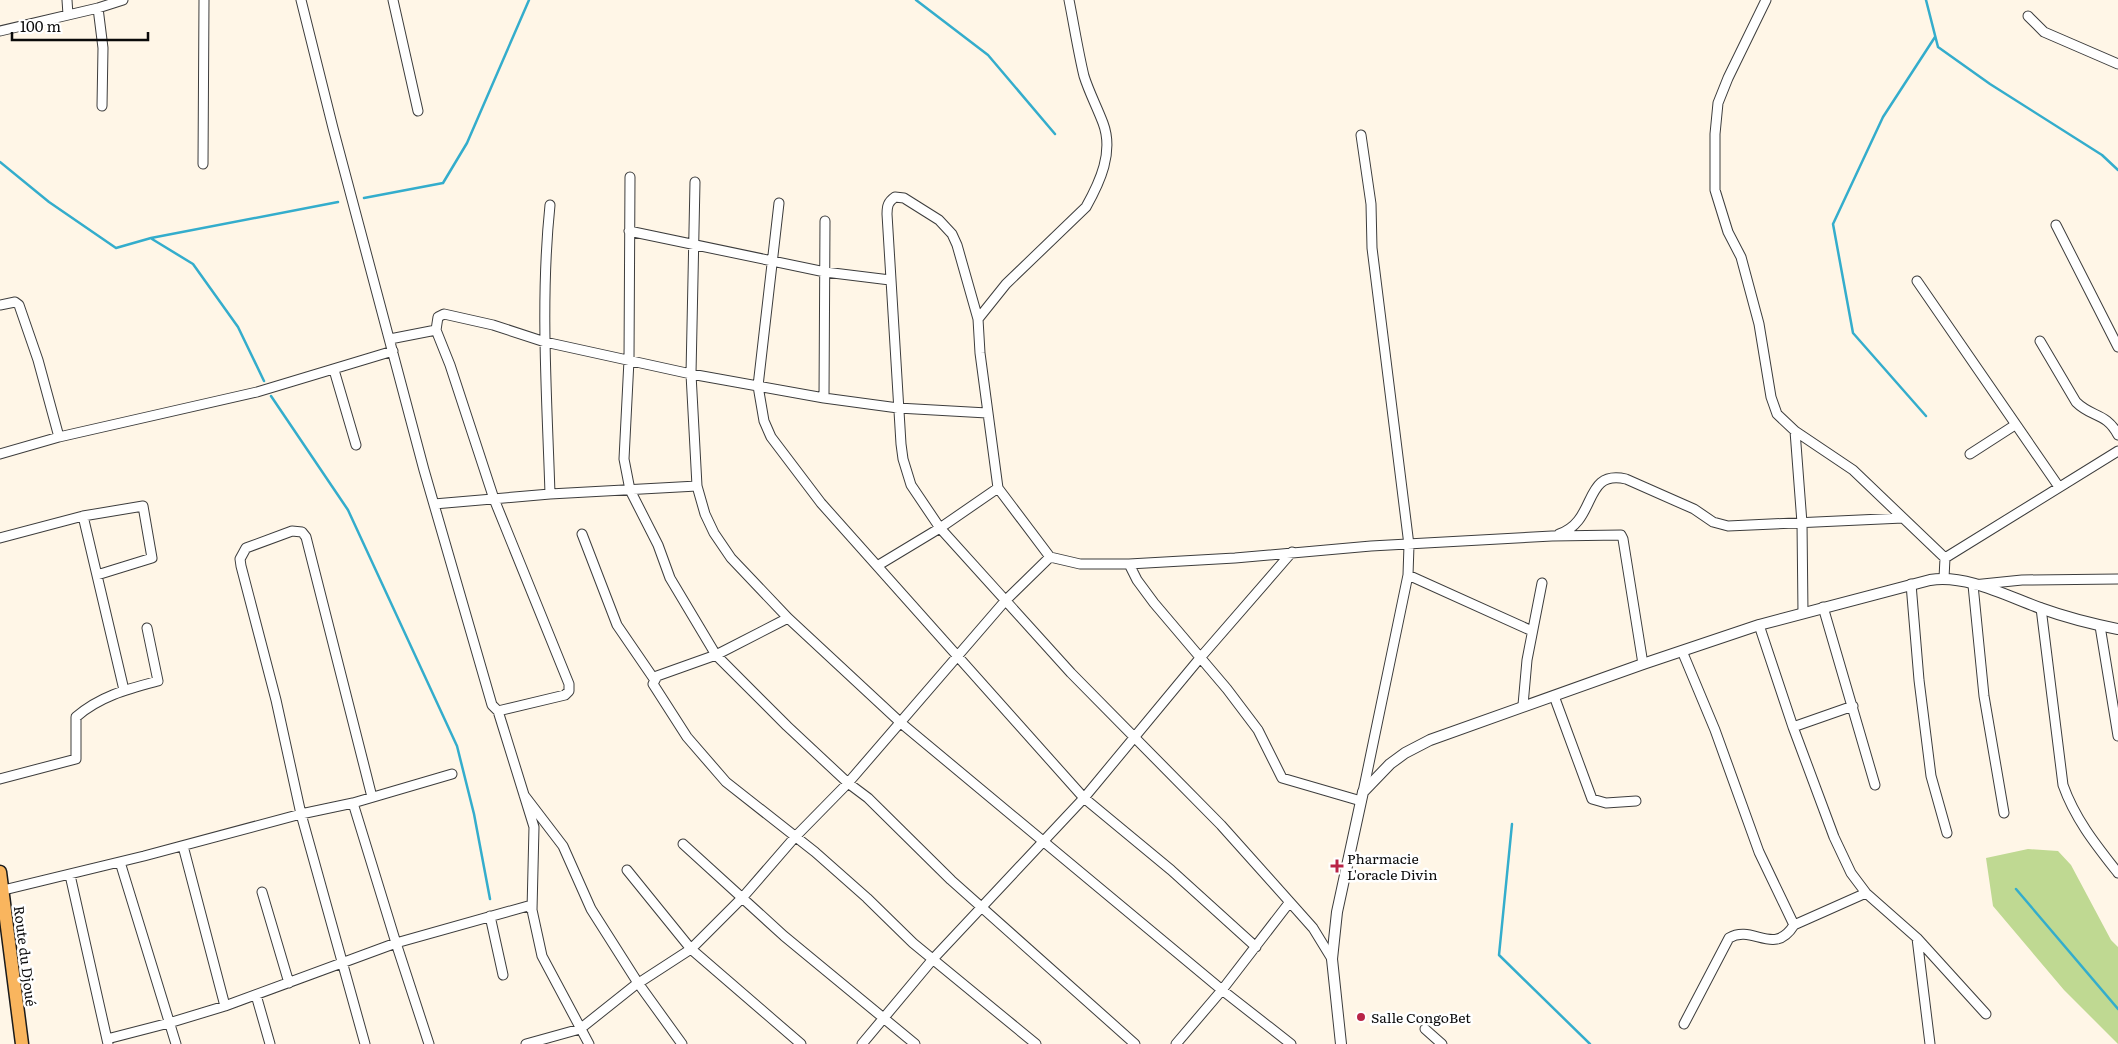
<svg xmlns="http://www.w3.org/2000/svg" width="2118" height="1044" font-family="Literata,serif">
<rect width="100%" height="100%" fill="#fff6e7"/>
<path fill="#bfd992" d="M 2028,849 L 2058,851 L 2071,865 L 2111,940 L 2118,947 L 2118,1044 L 2064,990 L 1993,906 L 1986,858 Z"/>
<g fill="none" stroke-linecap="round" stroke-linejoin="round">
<path stroke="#34adcc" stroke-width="2.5" d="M 916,0 L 988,55 L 1055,134
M 1926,0 L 1938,47 L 1990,84 L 2102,155 L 2118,170
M 0,162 L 49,202 L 116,248 L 151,238 L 338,202
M 364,198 L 443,183 L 467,143 L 529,0
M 152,239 L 193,264 L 238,327 L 264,381
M 271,396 L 348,510 L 457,746 L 474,814 L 490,899
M 1926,416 L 1853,333 L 1833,224 L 1883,117 L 1935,37
M 1512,824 L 1499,955 L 1590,1044
M 2016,889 L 2118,1009"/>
<defs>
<path id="minor" d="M 67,0 L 68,15
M 301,0 L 333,128 L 424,470 L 492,705 L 498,711 L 565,695 L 569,691 L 569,684 L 494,499 L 450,365 L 436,330 L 390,339
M 393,0 L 418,111
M 1766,0 L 1728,78 L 1718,103 L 1715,134 L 1715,190 L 1728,232 L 1741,257 L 1759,324 L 1771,397 L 1777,414 L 1795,431 L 1853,470 L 1945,558
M 98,8 L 103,48 L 102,106
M 2028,16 L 2044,32 L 2118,64
M 0,31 L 98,8 L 123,0
M 1361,135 L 1371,204 L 1372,248 L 1409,545 L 1408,575 L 1363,792
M 203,164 L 204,0
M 630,177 L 629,360 L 624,459 L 630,490 L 658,545 L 670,578 L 716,655 L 787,726 L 848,783 L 868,798 L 951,880 L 1135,1044
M 695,182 L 691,374 L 697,486 L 705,514 L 714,533 L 731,558 L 788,618 L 901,723 L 1222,990 L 1291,1044
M 779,203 L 758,386 L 764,421 L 771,437 L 821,503 L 1084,798 L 1171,870 L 1256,947
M 550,205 C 540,301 547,398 550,494
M 825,221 L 824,398 L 898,408 L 987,413
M 2056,225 L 2118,347
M 629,231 L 825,272 L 890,280
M 1917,281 L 2059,487
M 0,305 L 15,302 L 19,305 L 38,360 L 59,437
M 978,319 L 1006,284 L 1086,207 C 1100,182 1114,152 1103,123 C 1097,107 1089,92 1084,76 C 1078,51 1074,25 1069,0
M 436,330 L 438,317 L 444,314 L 493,325 L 545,342 L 691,374 L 824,398
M 2040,341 L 2076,402 C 2092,418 2106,412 2118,435
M 334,370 L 356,445
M 1795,431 L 1802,523 L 1803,613
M 0,454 L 59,437 L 257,392 L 393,351
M 1970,454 L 2015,425
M 434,504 L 550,494 L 697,486
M 83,516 L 124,690
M 582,534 L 617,625 L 654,679
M 1559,534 C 1598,521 1582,469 1626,479 L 1694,509 L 1713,522 L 1728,526 L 1903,518
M 0,538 L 83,516 L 143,506 L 152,558 L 97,575
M 1129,564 L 1137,580 L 1154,603 L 1227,689 L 1258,730 L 1282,778 L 1361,801
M 877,566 L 940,528 L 998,488
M 1408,575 L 1532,631
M 1944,578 L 1945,558 L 2118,451
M 1911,584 L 1919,680 L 1931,776 L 1947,833
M 1823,607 L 1875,785
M 2041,608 L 2063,785 C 2075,819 2096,845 2118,873
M 788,618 L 716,655 L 657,676 L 653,684 L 687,737 L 726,782 L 815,852 L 867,898 L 913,943 L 1036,1044
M 1759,625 L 1793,727 L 1834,837 L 1851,873 L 1866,893 L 1917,938 L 1986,1014
M 2100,626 L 2118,736
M 1682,651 L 1715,730 L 1759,852 L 1794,925 L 1866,893
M 1554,696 L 1592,799 L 1606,803 L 1636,801
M 1523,705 L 1527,660 L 1542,583
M 498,711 L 534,827 L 532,910
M 1793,727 L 1853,706
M 0,779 L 76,759 L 76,717 C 100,696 128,689 158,681 L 147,628
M 524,795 L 563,846 L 591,909 L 638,983 L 682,1044
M 353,803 L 396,943 L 528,906 L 532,910 L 542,956 L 589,1044
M 2004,813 L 1984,696 L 1973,585 L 2022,580 L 2118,579
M 683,844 L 784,936 L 915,1044
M 183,846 L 225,1006
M 120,862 L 176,1044
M 627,870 L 691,949 L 801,1044
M 70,875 L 108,1044
M 0,891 L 144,856 L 301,814 L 353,803 L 452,774
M 262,892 L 289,983
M 490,916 L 503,975
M 1917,938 L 1930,1044
M 1332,959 L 1313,928 L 1221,825 L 1071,673 L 940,528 L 911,485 L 903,459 L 901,444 L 887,214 C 887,206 888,202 895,197 L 904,198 L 939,220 L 952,234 L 957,245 L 978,319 L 980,353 L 998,488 L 1050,557 L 1080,564 L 1129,564 L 1235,558 L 1371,546 L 1552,536 L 1621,535 L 1623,539 L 1643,664
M 256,995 L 270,1044
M 1684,1024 L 1729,938 C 1753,924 1774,957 1794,925
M 1425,1029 L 1442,1044
M 107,1039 L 169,1023 L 225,1006 L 396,943 L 429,1044
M 365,1044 L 301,814 L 276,700 L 241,566 L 240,559 L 246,548 L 292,531 L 302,532 L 306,537 L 372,797
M 526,1044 L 580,1029 L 634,986 L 691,949 L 743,897 L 795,837 L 848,783 L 1005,601 L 1050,557
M 862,1044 L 933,959 L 1084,798 L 1200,658 L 1292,552
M 1176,1044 L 1222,990 L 1289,903"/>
<path id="tertiary" d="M 1341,1044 L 1332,959 L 1337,912 L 1363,792 L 1390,764 L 1405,753 L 1430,740 L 1643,664 L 1759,625 L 1930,580 C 1966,574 2007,596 2040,608 C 2065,617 2092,624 2118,629"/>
<path id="primary" d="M 0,872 L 22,1044"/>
</defs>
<use href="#minor" stroke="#3d3d3d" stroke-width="11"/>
<use href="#tertiary" stroke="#3d3d3d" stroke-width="12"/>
<use href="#primary" stroke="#1b1b1b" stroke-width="15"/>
<use href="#minor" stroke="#fff" stroke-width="9"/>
<use href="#tertiary" stroke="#fff" stroke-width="10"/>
<use href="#primary" stroke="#f9b55e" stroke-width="12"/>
</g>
<g fill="#b92447" stroke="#fff" stroke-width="2">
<path d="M1334.5 858.5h5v5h5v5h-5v5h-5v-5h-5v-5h5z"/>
<circle cx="1361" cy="1017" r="5"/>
</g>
<g text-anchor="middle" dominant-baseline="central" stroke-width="5" stroke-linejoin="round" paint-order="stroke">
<g font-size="14" fill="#0a0a0a" stroke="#fff" text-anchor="start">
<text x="1347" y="858">Pharmacie<tspan x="1347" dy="16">L'oracle Divin</tspan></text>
<text x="1371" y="1017">Salle CongoBet</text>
</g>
<g font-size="14" fill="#0a0a0a" stroke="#fff">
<text transform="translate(26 956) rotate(83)">Route du Djoué</text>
</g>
</g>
<path d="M12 32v8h136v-8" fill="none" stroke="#0a0a0a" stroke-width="2.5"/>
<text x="20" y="32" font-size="15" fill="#0a0a0a" stroke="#ffffff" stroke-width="4" paint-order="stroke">100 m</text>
</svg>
